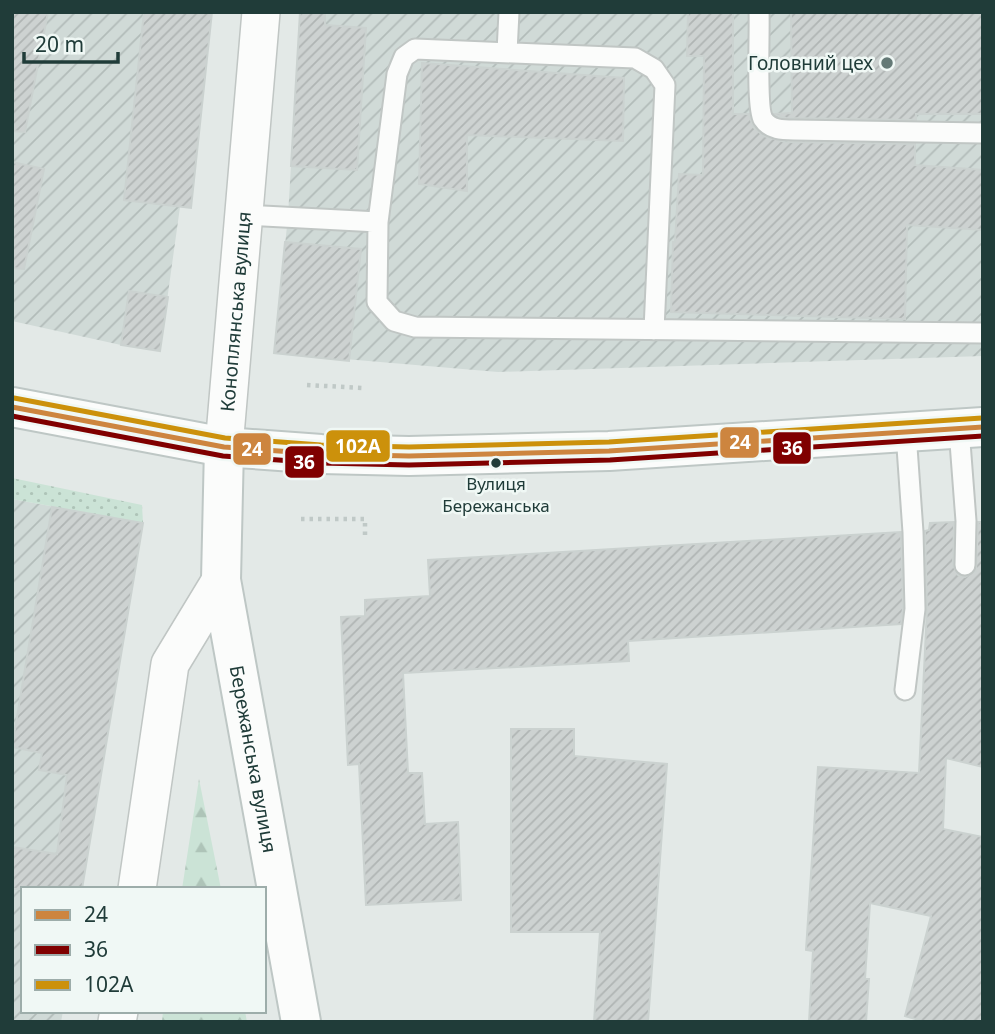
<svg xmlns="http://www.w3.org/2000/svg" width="995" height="1034" font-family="'Noto Sans',sans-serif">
<defs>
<pattern id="industrial-furrows" width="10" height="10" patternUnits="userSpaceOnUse" patternTransform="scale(1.75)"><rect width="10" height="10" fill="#d0dad7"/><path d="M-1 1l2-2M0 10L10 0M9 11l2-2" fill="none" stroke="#b2bcb9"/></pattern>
<pattern id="green-dots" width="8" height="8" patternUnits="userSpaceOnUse" patternTransform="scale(1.75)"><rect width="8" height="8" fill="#cbe3d6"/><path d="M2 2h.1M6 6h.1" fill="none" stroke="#aec4b8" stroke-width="1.8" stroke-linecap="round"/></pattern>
<pattern id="forest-firs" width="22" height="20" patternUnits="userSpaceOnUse" patternTransform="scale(1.75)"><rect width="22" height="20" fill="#cbe3d6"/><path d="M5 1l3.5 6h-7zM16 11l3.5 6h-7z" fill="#aec4b8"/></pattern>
<pattern id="building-hatch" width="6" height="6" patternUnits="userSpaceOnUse" patternTransform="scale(1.75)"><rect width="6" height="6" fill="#cdd2d1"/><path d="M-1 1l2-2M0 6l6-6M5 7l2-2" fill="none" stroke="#b0b5b4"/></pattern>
</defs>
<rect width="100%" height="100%" fill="#e3e9e7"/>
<path fill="url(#industrial-furrows)" d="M 12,12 L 212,12 L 191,208 L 180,207 L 160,351 L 121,345 L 12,321 Z
M 300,12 L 983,12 L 983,356 L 498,372 L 274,353 L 288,216 Z
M 12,499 L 143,523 L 82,889 L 23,889 L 23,1011 L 63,1011 L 61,1022 L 12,1022 Z"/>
<path fill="url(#green-dots)" d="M 12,478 L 142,505 L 143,523 L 12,499 Z"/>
<path fill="url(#forest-firs)" d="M 199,779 L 221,889 L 182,889 Z
M 163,1011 L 245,1011 L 247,1022 L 162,1022 Z"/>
<path fill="url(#building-hatch)" stroke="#cbd2d0" stroke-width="2" d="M 12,12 L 48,12 L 25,132 L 12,131 Z
M 144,12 L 212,12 L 191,208 L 124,200 Z
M 300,12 L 325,12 L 325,25 L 366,28 L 357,170 L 291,166 Z
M 688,12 L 733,12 L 733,114 L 749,114 L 753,127 L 764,136 L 785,142 L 915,144 L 915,165 L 983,170 L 983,230 L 907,225 L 905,319 L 671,312 L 673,242 L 675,242 L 679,174 L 703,175 L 704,56 L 687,56 Z
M 791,12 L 983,12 L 983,114 L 916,114 L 916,120 L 786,118 L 776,115 L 774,114 L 792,113 Z
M 422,63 L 624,78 L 623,141 L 467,135 L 467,191 L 419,184 Z
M 12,162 L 44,169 L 24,269 L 12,268 Z
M 285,242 L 361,249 L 349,361 L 274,353 Z
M 129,291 L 168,297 L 160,351 L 121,345 Z
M 52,507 L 143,523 L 82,889 L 12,889 L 12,847 L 57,854 L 67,775 L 39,770 L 42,753 L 12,747 Z
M 954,522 L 953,565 L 958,575 L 965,577 L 976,571 L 978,522 L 983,522 L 983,767 L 946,758 L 943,829 L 983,837 L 983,1022 L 926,1022 L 905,1016 L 931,916 L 870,903 L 865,979 L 869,979 L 866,1022 L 809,1022 L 813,951 L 806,950 L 818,767 L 919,773 L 927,609 L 925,531 L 929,530 L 930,523 Z
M 901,532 L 903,608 L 901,624 L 628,641 L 629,661 L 403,673 L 408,773 L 422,773 L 425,824 L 458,822 L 461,900 L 366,905 L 359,764 L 348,765 L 341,617 L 365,616 L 365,600 L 430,596 L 428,560 Z
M 511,729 L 574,729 L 574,756 L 667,764 L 648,1022 L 594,1022 L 600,932 L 511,932 Z"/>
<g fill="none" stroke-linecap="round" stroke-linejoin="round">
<defs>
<path id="lane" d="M 759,12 C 760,31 756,107 763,119 C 770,130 783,130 794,130 L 983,133
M 507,52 L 509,12
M 244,215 L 378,222
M 654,330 L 665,85 L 654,69 L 635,58 L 415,49 L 404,57 L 397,74 L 378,222 L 377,302 L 394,321 L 415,327 L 983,333
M 959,429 L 966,521 L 965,565
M 905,690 L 915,609 L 913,532 L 906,433"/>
<g id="street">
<path id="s1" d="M 224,447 L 261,12"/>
<path d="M 137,889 L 170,664 L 221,580"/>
<path d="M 117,1022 L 119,1011"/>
</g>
<g id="secondary">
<path d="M 12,407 L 224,447 L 321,454 L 409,456 L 609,451 L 983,427"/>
<path id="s2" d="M 224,447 L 221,580 L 301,1022"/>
</g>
</defs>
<use href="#lane" stroke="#c0c6c4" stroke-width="23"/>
<use href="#street" stroke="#c0c6c4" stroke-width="40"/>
<use href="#secondary" stroke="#bec7c5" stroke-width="42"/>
<path stroke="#c0c9c7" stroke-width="4.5" stroke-dasharray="3.5 5" stroke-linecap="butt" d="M 307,385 L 363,388
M 301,519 L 365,519 L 365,539"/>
<use href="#lane" stroke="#fbfcfb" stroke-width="19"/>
<use href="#street" stroke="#fbfcfb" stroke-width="37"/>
<use href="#secondary" stroke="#fbfcfb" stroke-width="38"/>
<defs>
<path id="bus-1" d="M 12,407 L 224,447 L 321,454 L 409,456 L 609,451 L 983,427"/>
<path id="bus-2" d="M 12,416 L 223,456 L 320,463 L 409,465 L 610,460 L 983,436"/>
<path id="bus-3" d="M 14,398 L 225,438 L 321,445 L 409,447 L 609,442 L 982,418"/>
</defs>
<use href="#bus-1" stroke="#f0f8f5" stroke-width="10"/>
<use href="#bus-2" stroke="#f0f8f5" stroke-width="10"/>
<use href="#bus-3" stroke="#f0f8f5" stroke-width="10"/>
<use href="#bus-1" stroke="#cd853f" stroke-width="5"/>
<use href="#bus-2" stroke="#800000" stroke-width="5"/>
<use href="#bus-3" stroke="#cc910b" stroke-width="5"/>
</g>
<circle fill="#647976" stroke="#f0f8f5" stroke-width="2.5" cx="887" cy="63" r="7"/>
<circle fill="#203c39" stroke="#f0f8f5" stroke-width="2.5" cx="496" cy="463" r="6"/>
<g text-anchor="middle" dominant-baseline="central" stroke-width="5" stroke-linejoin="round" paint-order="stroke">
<g font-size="17" fill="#203c39" stroke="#f0f8f5">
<text x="496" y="483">Вулиця<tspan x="496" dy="22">Бережанська</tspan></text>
</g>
<g font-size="19" fill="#203c39" stroke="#f0f8f5" text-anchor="end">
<text x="873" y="63">Головний цех</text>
</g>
<g font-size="19" fill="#203c39" stroke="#f0f8f5">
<text stroke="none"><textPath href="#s1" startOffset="136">Коноплянська вулиця</textPath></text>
<text stroke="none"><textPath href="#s2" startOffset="315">Бережанська вулиця</textPath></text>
</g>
</g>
<g stroke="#f0f8f5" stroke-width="2.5">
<rect x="719" y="426" width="41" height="33" rx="7" fill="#cd853f"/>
<rect x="325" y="429" width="66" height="34" rx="7" fill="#cc910b"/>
<rect x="772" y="431" width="40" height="34" rx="7" fill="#800000"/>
<rect x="232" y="432" width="40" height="34" rx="7" fill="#cd853f"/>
<rect x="284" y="445" width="41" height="34" rx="7" fill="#800000"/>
</g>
<g font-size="19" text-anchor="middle" font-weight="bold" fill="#fff">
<text x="740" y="449">24</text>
<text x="358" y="453">102А</text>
<text x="792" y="455">36</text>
<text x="252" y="456">24</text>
<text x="304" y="469">36</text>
</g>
<rect width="995" height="1034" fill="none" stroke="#203c39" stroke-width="28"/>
<rect x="21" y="887" width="245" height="126" fill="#f0f8f5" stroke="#9dadaa" stroke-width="2"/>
<rect x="35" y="910" width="35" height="10" fill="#cd853f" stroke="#9dadaa" stroke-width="2"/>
<text x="84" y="922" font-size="21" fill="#203c39">24</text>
<rect x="35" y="945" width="35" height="10" fill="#800000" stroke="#9dadaa" stroke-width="2"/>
<text x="84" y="957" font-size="21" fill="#203c39">36</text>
<rect x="35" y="980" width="35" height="10" fill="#cc910b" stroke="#9dadaa" stroke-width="2"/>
<text x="84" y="992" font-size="21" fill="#203c39">102А</text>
<path d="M24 52v10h94v-10" fill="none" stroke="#203c39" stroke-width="3.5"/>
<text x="35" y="52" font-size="21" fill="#203c39" stroke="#f0f8f5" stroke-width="5" paint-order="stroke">20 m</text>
</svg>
